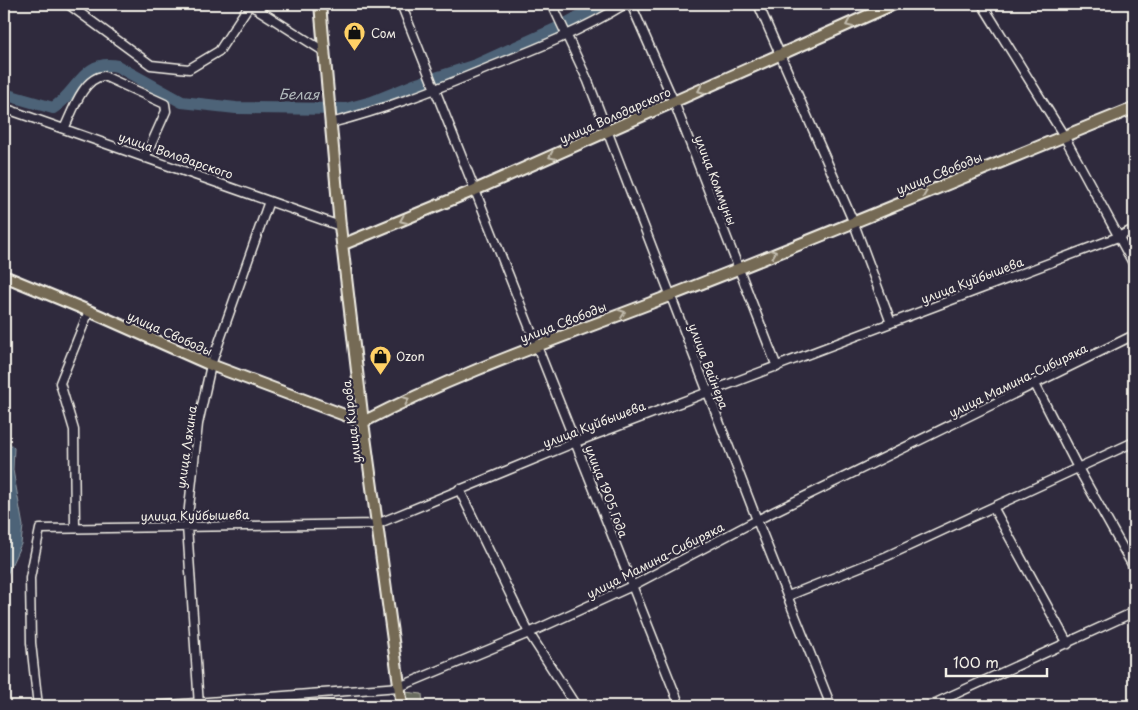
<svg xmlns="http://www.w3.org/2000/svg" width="1138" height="710" font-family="'Playpen Sans',sans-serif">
<rect width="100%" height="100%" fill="#2f2a3d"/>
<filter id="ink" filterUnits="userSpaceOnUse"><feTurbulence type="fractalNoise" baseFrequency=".02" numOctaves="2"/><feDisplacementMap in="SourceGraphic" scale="10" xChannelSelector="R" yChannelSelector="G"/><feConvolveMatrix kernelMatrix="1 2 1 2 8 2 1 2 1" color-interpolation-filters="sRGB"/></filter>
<g filter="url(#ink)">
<path fill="#696c5e" stroke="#aeaea3" d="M 405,692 L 422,694 L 423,706 L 407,706 Z"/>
<path fill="#4d6478" stroke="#909ca5" d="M 4,437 L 14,448 L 13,470 L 23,526 L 21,544 L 4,581 L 6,482 Z"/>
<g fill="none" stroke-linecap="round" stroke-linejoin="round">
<path stroke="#4d6478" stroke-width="12" d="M 4,94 L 53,108 C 77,94 83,59 117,66 L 182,102 L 236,108 L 346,109 L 372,102 L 414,85 L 476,65 L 560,27 L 602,4"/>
<defs>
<path id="minor" d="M 68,4 L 151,65 L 189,69 L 219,51 L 250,4
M 249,4 L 325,52
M 401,4 L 680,706
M 552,4 L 588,81 L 757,520 L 831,706
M 631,4 L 674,102 L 777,367
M 758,4 L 853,221 L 891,323
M 982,4 L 1064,136 L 1134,265
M 4,108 L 340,226
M 331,123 C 386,109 437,89 490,67 C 536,49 583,30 625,4
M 64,129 C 72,113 83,77 104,76 L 165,104 L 166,111 L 145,158
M 1035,384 L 1078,468 L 1134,568
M 459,489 L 529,633 L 576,706
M 993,507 L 1068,644
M 75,528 L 74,430 L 60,383 L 89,311
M 788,596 L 887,556 L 1134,442
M 38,706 L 31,643 L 30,578 L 40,529 L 377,524 L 576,442 L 1118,237 L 1134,229
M 157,706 L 399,687 L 529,633 L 632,586 L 757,520 L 1134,335
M 199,706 L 187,526 L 198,424 L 211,365 L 269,201
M 929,706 L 1134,612"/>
<path id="major" d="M 320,4 L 340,226 L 363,422 L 402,706
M 344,244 L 475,190 L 894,4
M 4,276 L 89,311 L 211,365 L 363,422 C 461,371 566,336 669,296 C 825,236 979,170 1134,108"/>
</defs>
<use href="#minor" stroke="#f4f1e8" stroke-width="11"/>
<use href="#major" stroke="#f4f1e8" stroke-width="14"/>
<use href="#minor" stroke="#2f2a3d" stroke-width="8"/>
<use href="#major" stroke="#756a55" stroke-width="10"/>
</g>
<defs><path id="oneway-chevron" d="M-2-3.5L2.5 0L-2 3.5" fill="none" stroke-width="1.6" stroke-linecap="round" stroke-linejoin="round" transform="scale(1.25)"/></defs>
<g stroke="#c1bbad">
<use href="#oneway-chevron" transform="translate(849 24) rotate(156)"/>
<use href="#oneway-chevron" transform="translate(701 90) rotate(156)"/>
<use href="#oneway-chevron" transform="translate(552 156) rotate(156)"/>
<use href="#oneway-chevron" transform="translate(924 192) rotate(-22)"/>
<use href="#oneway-chevron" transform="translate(403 220) rotate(157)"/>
<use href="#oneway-chevron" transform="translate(773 253) rotate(-22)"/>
<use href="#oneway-chevron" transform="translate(622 313) rotate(-20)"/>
<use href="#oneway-chevron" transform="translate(406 400) rotate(-24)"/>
</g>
</g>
<defs>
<symbol id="shop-pin" viewBox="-11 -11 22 30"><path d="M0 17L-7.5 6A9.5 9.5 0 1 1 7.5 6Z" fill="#ffd166" stroke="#2f2a3d"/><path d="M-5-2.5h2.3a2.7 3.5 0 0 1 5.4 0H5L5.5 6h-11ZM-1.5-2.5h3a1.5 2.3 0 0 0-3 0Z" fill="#111"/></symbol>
</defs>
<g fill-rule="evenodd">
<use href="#shop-pin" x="342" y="20" width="25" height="34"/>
<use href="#shop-pin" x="368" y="344" width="25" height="34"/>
</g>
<g text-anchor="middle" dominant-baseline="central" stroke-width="4.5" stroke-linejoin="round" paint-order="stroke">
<g font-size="12" fill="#f4f1e8" stroke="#2f2a3d" text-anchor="start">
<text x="371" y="33">Сом</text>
<text x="396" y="356">Ozon</text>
</g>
<g font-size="12" fill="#f4f1e8" stroke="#2f2a3d">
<text transform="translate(615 115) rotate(-24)">улица Володарского</text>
<text transform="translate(176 155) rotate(19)">улица Володарского</text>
<text transform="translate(939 173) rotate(-22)">улица Свободы</text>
<text transform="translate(716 180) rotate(69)">улица Коммуны</text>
<text transform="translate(972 280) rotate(-21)">улица Куйбышева</text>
<text transform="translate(563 322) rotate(-21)">улица Свободы</text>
<text transform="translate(170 333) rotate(24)">улица Свободы</text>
<text transform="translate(709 366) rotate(69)">улица Вайнера</text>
<text transform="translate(1018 380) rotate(-26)">улица Мамина-Сибиряка</text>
<text transform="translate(351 422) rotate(-97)">улица Кирова</text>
<text transform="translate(594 424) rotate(-21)">улица Куйбышева</text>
<text transform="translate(186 447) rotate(-82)">улица Ляхина</text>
<text transform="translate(607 491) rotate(69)">улица 1905 Года</text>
<text transform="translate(195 515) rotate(-1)">улица Куйбышева</text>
<text transform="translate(655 560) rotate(-27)">улица Мамина-Сибиряка</text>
</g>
<g font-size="14" font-style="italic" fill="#b1b9bb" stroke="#2f2a3d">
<text transform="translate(299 94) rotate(1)">Белая</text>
</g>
</g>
<rect width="1138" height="710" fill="none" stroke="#2f2a3d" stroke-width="20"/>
<rect x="10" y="10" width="1118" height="690" fill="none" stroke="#f4f1e8" stroke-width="2" filter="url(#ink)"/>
<path d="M946 668v8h101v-8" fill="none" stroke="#f4f1e8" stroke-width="2.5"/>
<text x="953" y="668" font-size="15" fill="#f4f1e8" stroke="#2f2a3d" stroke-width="4" paint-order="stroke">100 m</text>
</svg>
